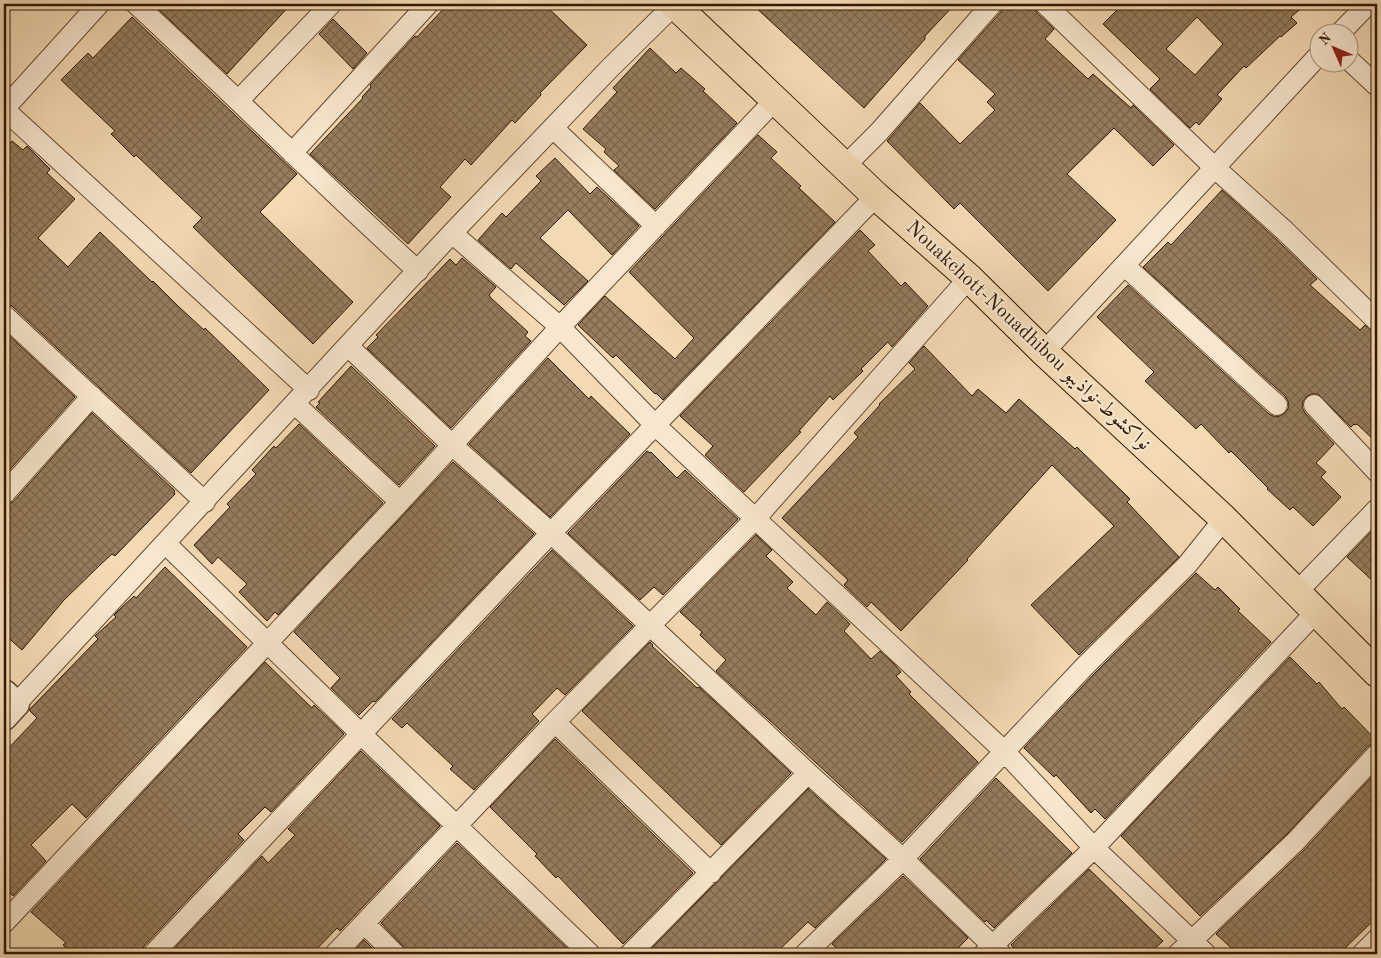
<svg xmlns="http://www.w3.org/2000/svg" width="1381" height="958" font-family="'Old Standard TT',Amiri,serif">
<defs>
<pattern id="building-cross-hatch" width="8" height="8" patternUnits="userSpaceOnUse" patternTransform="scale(1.25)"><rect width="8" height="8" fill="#967d5e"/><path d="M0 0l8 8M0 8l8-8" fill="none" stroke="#7b654b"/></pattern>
</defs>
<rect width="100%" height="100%" fill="#f4dab4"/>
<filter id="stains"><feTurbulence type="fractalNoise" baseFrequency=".004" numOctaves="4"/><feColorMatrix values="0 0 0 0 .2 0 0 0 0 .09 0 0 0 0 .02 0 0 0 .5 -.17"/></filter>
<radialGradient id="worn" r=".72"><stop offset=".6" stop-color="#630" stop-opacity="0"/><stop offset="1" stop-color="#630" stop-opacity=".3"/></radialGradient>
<path fill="url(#building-cross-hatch)" stroke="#311800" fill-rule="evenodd" d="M 153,4 L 291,4 L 227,74 Z
M 448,4 L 544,4 L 587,45 L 540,93 L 541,95 L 515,123 L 512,120 L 471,165 L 465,159 L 440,187 L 451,197 L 408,244 L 310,154 L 363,98 L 362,97 L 371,87 L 370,85 L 415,36 L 417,37 Z
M 752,4 L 955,4 L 925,36 L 925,39 L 864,108 Z
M 1004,4 L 1033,4 L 1037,13 L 1054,29 L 1045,39 L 1088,79 L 1093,74 L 1131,108 L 1133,105 L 1174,145 L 1153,166 L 1114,128 L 1067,174 L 1116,220 L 1048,291 L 960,203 L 954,209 L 887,141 L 920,103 L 960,144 L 995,110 L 987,102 L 995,94 L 958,60 L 1001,12 Z
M 1123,4 L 1306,4 L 1291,17 L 1297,23 L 1281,37 L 1280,36 L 1246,68 L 1244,66 L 1217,95 L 1222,99 L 1199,125 L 1196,122 L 1190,128 L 1150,89 L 1160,79 L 1103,24 ZM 1197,17 L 1223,44 L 1195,75 L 1166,49 Z
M 132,17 L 297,174 L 260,212 L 353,302 L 313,344 L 193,227 L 202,218 L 136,155 L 134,157 L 111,134 L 115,131 L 61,80 L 88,53 L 93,58 Z
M 333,19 L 367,53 L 353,69 L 319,34 Z
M 650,48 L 676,73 L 681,68 L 705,89 L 703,91 L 737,123 L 655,209 L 614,170 L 619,166 L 604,152 L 606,149 L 583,129 L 617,92 L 613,88 Z
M 758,135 L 777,152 L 771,158 L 801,186 L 799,188 L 835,222 L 663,400 L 656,393 L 655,394 L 616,355 L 613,358 L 578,325 L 605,296 L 675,359 L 694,338 L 629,272 Z
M 12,141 L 23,150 L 27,146 L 50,169 L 47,173 L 75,199 L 38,238 L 68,267 L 100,232 L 152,282 L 153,281 L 177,305 L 204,330 L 205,328 L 269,390 L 191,473 L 12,306 L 4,303 L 4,150 Z
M 555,158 L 590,194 L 597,187 L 639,226 L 612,255 L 568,210 L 540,238 L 588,281 L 564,305 L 516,263 L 511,269 L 478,240 L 502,213 L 506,217 L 541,181 L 536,176 Z
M 1222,190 L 1277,240 L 1317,279 L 1310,285 L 1360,330 L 1365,325 L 1374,332 L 1377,333 L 1377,443 L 1357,424 L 1355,425 L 1354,424 L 1351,427 L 1318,394 L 1311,394 L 1306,397 L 1303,401 L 1302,407 L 1305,413 L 1334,444 L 1316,463 L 1326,472 L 1321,477 L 1341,497 L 1313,526 L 1293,507 L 1290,510 L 1267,489 L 1268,488 L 1231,451 L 1229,453 L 1201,424 L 1196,429 L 1145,381 L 1154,372 L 1097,317 L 1128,285 L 1269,414 L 1275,417 L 1280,416 L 1285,413 L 1289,407 L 1288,401 L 1285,396 L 1143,267 L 1168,242 L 1171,245 Z
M 860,230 L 875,245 L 868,251 L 901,286 L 905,282 L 928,306 L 892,347 L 888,342 L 861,369 L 863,371 L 833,400 L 830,396 L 799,431 L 801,432 L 744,492 L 705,455 L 713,446 L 680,416 Z
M 462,258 L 496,287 L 489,295 L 491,298 L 528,332 L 525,336 L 531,341 L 451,428 L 367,348 L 378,337 L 376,335 L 450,259 L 456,265 Z
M 4,331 L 75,397 L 4,476 Z
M 924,346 L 972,396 L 978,389 L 1006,413 L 1019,399 L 1075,449 L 1077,447 L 1130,499 L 1127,502 L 1179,557 L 1079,655 L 1031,605 L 1114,526 L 1052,465 L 967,559 L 968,560 L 901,631 L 871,602 L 867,607 L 844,585 L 848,580 L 782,518 L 858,437 L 854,433 L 880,405 L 879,404 L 915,369 L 909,363 Z
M 548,358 L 589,399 L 591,396 L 630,434 L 550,517 L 469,444 Z
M 351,366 L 435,446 L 399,485 L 316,407 L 320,403 L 318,402 Z
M 92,413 L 175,491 L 174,492 L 175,494 L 115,556 L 112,554 L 100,565 L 64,600 L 22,650 L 4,634 L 4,506 L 13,502 Z
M 299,424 L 383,503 L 278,615 L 275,612 L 267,621 L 239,592 L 247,584 L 218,557 L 212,564 L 194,545 L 230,507 L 227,504 L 256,474 L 252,470 L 274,446 L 276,448 Z
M 647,451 L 650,453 L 651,452 L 677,478 L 685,470 L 688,473 L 738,519 L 663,595 L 654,587 L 640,600 L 568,533 Z
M 453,462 L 534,534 L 375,702 L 373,701 L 359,715 L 331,688 L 340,678 L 294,632 Z
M 1377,526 L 1377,585 L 1347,557 Z
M 756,535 L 772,550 L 766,556 L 793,582 L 787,588 L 816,615 L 827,602 L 850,624 L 844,631 L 871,659 L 880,651 L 894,664 L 901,672 L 896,676 L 911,692 L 909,694 L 978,762 L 902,842 L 716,671 L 726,660 L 700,635 L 702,632 L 680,612 Z
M 552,550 L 633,626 L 565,695 L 557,688 L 532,714 L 539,721 L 474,790 L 450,769 L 453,766 L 407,723 L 402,728 L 392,719 Z
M 165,567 L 247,647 L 86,818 L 72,804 L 31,845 L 46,861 L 13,896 L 4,887 L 4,753 L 37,718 L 29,710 L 98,639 L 95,636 L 116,617 L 114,615 L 119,610 L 134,596 L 136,598 Z
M 1196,573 L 1215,590 L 1218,587 L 1240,609 L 1238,611 L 1271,642 L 1105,819 L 1095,809 L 1091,813 L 1056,775 L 1054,777 L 1024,748 L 1094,674 Z
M 650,642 L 653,645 L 652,646 L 697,688 L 699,687 L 791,773 L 721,845 L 582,711 Z
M 1290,657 L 1317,684 L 1319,682 L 1342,709 L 1344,707 L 1377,741 L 1377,742 L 1368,746 L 1287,834 L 1200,916 L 1121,836 Z
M 265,662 L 312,708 L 314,705 L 344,734 L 271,812 L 265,807 L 238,834 L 244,840 L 144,946 L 141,954 L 72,954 L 63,945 L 66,943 L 31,912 Z
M 555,739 L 693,873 L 623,944 L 558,876 L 556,878 L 535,856 L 537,854 L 490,807 Z
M 361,751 L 440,826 L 340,931 L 337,928 L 312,954 L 169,954 L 262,856 L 268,863 L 295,835 L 288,829 Z
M 1377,771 L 1377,917 L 1339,954 L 1238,954 L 1216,934 L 1304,850 Z
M 996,778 L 1072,853 L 994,928 L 986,920 L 985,922 L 920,859 Z
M 808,789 L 886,859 L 815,928 L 808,922 L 775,954 L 646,954 Z
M 457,843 L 573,954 L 407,954 L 403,946 L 381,923 Z
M 1089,869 L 1163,941 L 1149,954 L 1020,954 L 1011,945 Z
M 903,876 L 968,938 L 952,954 L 842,954 L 832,944 Z
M 364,940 L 378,954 L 361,954 L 356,949 Z"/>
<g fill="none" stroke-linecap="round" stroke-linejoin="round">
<defs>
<path id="minor" d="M 136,4 C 231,92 322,184 418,271
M 1045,4 L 1215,168 L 1285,231 L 1377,321
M 1341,32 L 1368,4
M 1348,59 L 1377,86
M 239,100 L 331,4
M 4,109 L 309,390
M 4,109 L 99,4
M 553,128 L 656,226
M 292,153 L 428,4
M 845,166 L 879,132 L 992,4
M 452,233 L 560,327 L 655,425 L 1005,752 L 1094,848 L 1206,954
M 1125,266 L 1277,405
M 4,315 L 205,502
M 349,347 L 452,445 L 551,533 L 808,773 L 903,859 L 1001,954
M 1044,352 L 1318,56
M 295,404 L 400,502
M 1314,405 L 1377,472
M 4,494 L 92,396
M 165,543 L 361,734 L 590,954
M 1297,592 L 1377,509
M 16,704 L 452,233 L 610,68 L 675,4
M 555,722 L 711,873
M 4,923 L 400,502 L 560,327 L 775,100
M 364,923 L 395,954
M 153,954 L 551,533 L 876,196
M 335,954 L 555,722 L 755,519 L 969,278
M 630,954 L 808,773
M 805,954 L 903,859 L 1085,666 L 1187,565 L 1224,519
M 984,954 L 1094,848 L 1316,612
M 1178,954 L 1295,842 L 1377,754
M 1362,954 L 1377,939"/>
<path id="tertiary" d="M 4,693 L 16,704 L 4,717"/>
<path id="trunk" d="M 674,4 L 876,196 L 969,278 L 1044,352 L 1224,519 L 1377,673"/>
</defs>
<use href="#minor" stroke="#62482d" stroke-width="22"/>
<use href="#tertiary" stroke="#62482d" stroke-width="29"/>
<use href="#trunk" stroke="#311800" stroke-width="30"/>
<use href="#minor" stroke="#f8e7ce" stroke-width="20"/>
<use href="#tertiary" stroke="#f8e7ce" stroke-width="26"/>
<use href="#trunk" stroke="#f4dab4" stroke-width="28"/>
</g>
<g text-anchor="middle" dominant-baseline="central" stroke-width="4" stroke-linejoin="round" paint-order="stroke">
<g font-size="20" fill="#311800" stroke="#f8e7ce">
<text transform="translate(1028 336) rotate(43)">Nouakchott-Nouadhibou نواكشوط-نواذيبو</text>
</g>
</g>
<rect width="1381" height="958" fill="none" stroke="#f4dab4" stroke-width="20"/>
<rect x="5" y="5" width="1371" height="948" fill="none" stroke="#311800" stroke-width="2.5"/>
<rect x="10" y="10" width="1361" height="938" fill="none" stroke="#311800"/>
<g transform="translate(1334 48) rotate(315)"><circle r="24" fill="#f8e7ce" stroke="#a8947c"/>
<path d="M0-4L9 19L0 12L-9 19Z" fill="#8f2418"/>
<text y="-8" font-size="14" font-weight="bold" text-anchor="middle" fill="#311800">N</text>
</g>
<rect width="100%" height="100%" filter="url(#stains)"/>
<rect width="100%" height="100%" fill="url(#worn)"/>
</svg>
